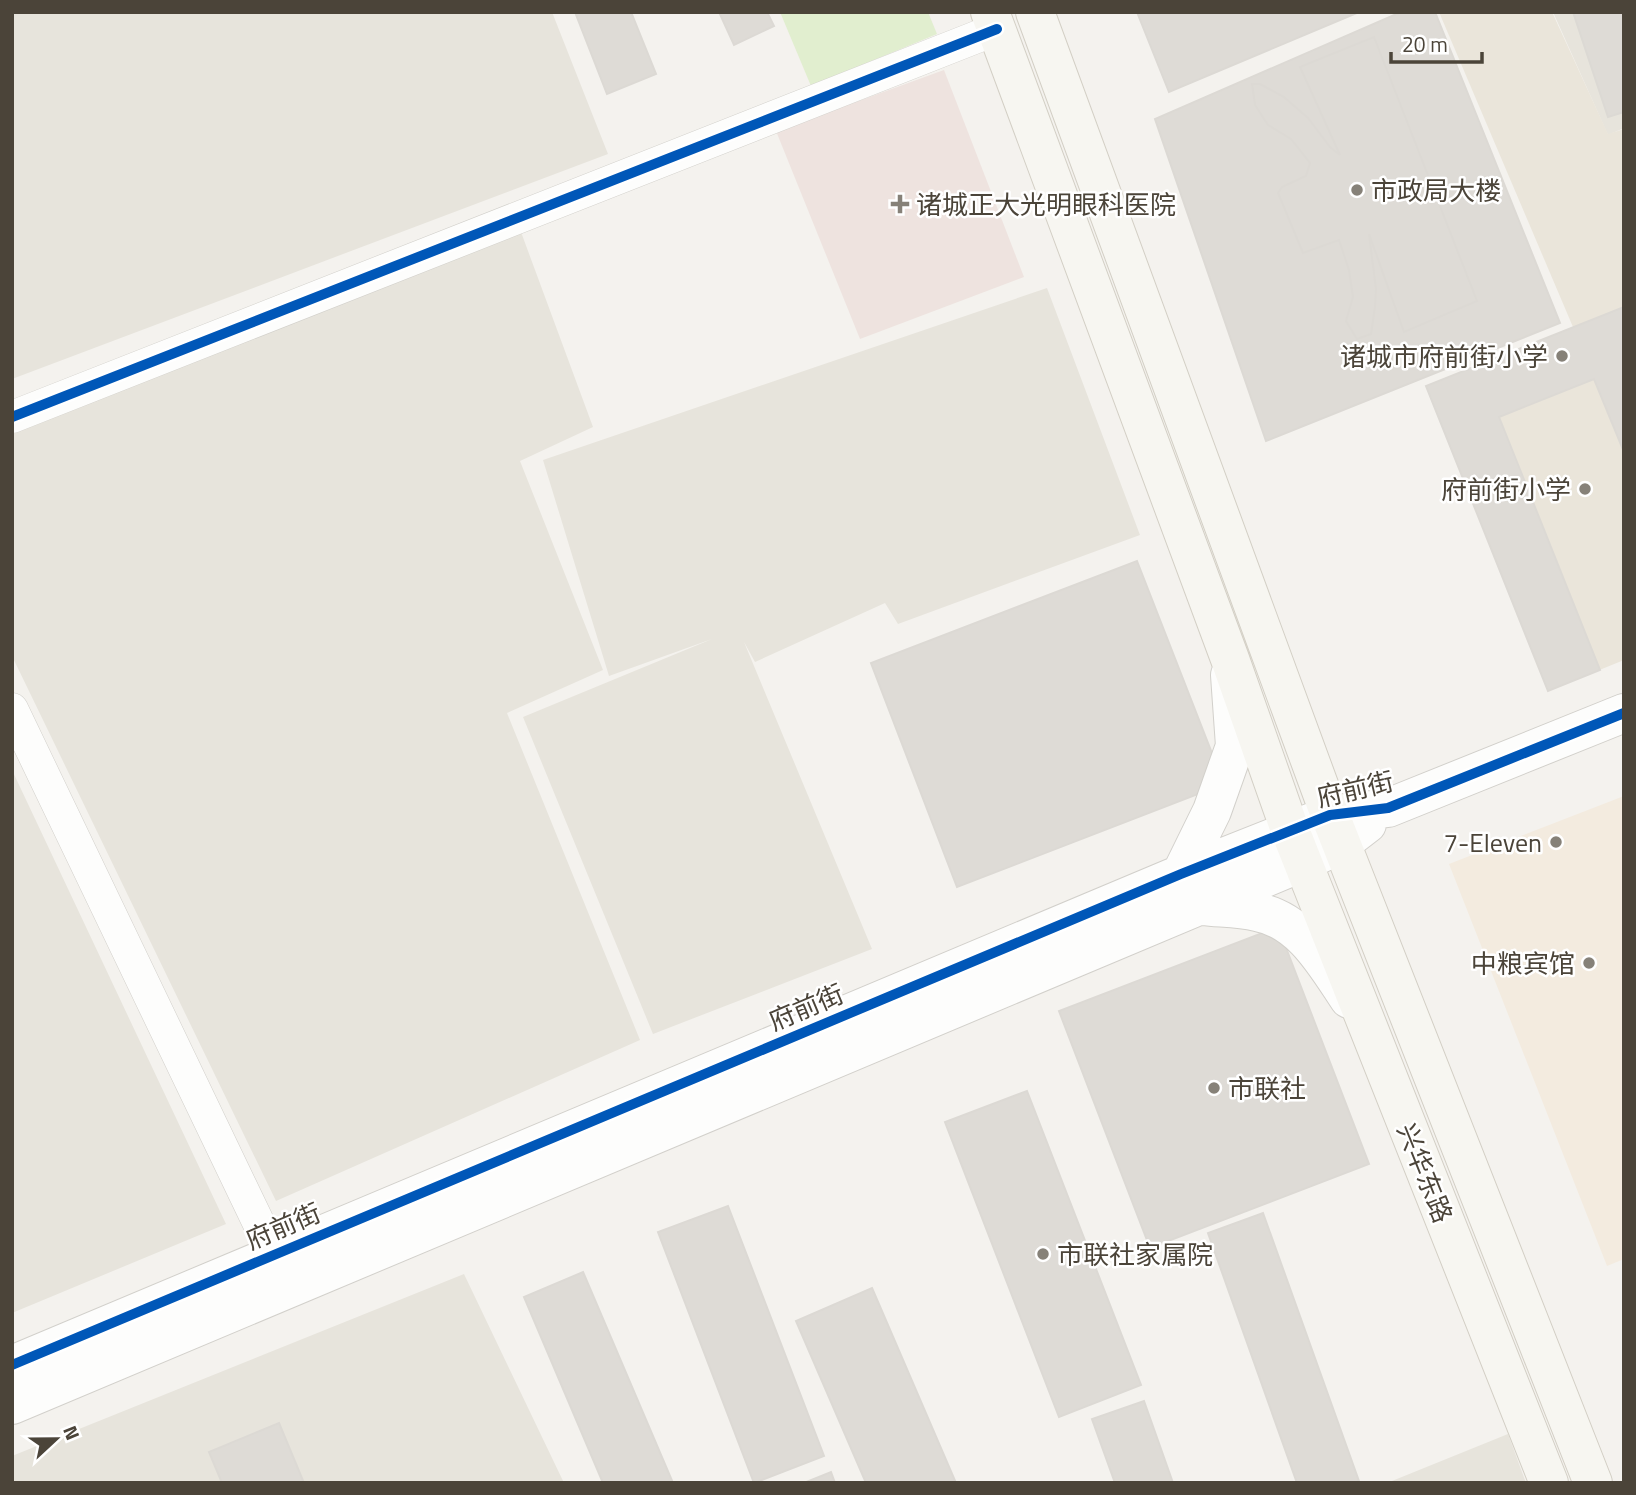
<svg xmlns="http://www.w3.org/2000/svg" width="1636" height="1495" font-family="'Titillium Web','Noto Sans SC',sans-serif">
<rect width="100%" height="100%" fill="#f4f2ee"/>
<path fill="#e7e4dc" d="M 12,12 L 552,12 L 608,154 L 12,379 Z
M 1553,12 L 1624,12 L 1624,128 L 1608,135 Z
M 521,232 L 593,427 L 520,461 L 603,670 L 507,713 L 640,1040 L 276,1201 L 12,656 L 12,434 Z
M 1047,288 L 1140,535 L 898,624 L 885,603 L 755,662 L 744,642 L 872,949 L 653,1034 L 523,717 L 712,639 L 609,676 L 543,460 Z
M 12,770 L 226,1224 L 12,1313 Z
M 464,1274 L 564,1483 L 12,1483 L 12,1456 Z
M 1508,1434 L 1526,1483 L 1387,1483 Z"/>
<path fill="#f3ebdf" d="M 1624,796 L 1624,1259 L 1607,1266 L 1449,864 Z"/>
<path fill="#eae5da" d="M 1439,12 L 1552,12 L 1608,134 L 1624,129 L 1624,660 L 1548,691 L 1426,386 L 1573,327 Z"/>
<path fill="#eee3df" d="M 944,70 L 1024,277 L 860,339 L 776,131 Z"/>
<path fill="#e1eecf" d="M 780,12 L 928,12 L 937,34 L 811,86 Z"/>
<path fill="#dedbd6" stroke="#dcd9d4" stroke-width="2" d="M 575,12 L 631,12 L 656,74 L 607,94 Z
M 719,12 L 767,12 L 774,26 L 734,45 Z
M 1137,12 L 1359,12 L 1169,92 Z
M 1401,12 L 1435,12 L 1560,323 L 1266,441 L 1155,119 Z
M 1573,12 L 1624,12 L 1624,112 L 1608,117 Z
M 1374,37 L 1477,301 L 1404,332 L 1369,234 L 1376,289 L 1375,307 L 1371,334 L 1357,339 L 1346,321 L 1353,297 L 1349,270 L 1339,240 L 1303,253 L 1278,193 L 1282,187 L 1306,176 L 1310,163 L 1291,139 L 1268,125 L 1255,105 L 1252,84 L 1260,84 L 1284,97 L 1308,118 L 1330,147 L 1340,155 L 1300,67 Z
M 1624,307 L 1624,452 L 1594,379 L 1499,417 L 1600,670 L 1548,691 L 1426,386 Z
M 1137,561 L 1224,784 L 957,887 L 871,663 Z
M 1278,927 L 1369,1164 L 1150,1248 L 1059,1011 Z
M 1027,1091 L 1141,1385 L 1059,1417 L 945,1122 Z
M 728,1206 L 824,1456 L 754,1483 L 658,1232 Z
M 1263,1213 L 1359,1481 L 1353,1483 L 1297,1483 L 1208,1233 Z
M 583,1272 L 673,1483 L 603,1483 L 524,1297 Z
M 872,1288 L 956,1483 L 866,1483 L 796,1321 Z
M 1144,1401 L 1173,1483 L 1115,1483 L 1092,1419 Z
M 279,1423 L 304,1483 L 222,1483 L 209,1452 Z
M 831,1472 L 835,1483 L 804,1483 Z"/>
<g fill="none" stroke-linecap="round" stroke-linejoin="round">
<defs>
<path id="minor" d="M 12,417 L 997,29
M 12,709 L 284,1276"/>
<path id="tertiary" d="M 1181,874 L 1212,811 L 1235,746 L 1230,675
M 1203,906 C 1221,908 1240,908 1257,912 C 1302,920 1326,965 1349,999
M 12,1365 L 1181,874 L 1330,815 L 1388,808 L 1624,713
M 12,1405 L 1303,862 L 1341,844 L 1367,824"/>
<path id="secondary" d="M 990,12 L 1230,659 L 1290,830 L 1549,1483
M 1035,12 L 1330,815 L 1593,1483"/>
</defs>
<use href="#minor" stroke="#d2d0cb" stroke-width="33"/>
<use href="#tertiary" stroke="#d2d0cb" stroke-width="40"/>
<use href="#secondary" stroke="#d3cfc5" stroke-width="40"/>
<use href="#minor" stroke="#fdfdfc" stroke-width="32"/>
<use href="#tertiary" stroke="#fdfdfc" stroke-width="38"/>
<use href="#secondary" stroke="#f7f6f1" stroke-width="38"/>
<defs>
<path id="cycleway" d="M 12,417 L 997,29
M 12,1365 L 1181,874 L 1330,815 L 1388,808 L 1624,713"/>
</defs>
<use href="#cycleway" stroke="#fff" stroke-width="15"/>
<use href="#cycleway" stroke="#0057b8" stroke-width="10"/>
</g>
<g fill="#868178" stroke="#fff" stroke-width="2.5">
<circle cx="1357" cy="190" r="7"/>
<path d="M896.5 193.5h7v7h7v7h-7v7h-7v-7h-7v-7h7z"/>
<circle cx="1562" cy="356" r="7"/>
<circle cx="1585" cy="489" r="7"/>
<circle cx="1556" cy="842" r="7"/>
<circle cx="1589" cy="963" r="7"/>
<circle cx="1214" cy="1088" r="7"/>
<circle cx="1043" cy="1254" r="7"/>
</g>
<g text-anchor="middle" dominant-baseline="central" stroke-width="5" stroke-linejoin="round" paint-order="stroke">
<g font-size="26" fill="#4b4439" stroke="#fff" text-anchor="start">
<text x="1371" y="190">市政局大楼</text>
<text x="916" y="204">诸城正大光明眼科医院</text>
<text x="1548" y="356" text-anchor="end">诸城市府前街小学</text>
<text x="1571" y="489" text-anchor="end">府前街小学</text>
<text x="1542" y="842" text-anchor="end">7-Eleven</text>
<text x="1575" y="963" text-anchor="end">中粮宾馆</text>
<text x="1228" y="1088">市联社</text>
<text x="1057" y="1254">市联社家属院</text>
</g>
<g font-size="26" fill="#4b4439" stroke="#fff">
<text transform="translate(1355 789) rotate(-13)">府前街</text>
<text transform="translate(806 1007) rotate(-23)">府前街</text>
<text transform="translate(1425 1173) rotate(68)">兴华东路</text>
<text transform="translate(283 1226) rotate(-23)">府前街</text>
</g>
</g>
<rect width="1636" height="1495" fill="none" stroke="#4b4439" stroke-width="28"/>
<g transform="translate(56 1439) rotate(68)" stroke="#ffffff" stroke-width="5" paint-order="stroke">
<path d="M0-5L12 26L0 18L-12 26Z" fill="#4b4439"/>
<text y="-10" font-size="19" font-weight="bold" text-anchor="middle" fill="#4b4439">N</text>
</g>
<path d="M1391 52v10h91v-10" fill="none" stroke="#4b4439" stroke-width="3.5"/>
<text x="1402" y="52" font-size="21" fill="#4b4439" stroke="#ffffff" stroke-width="5" paint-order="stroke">20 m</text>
</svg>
